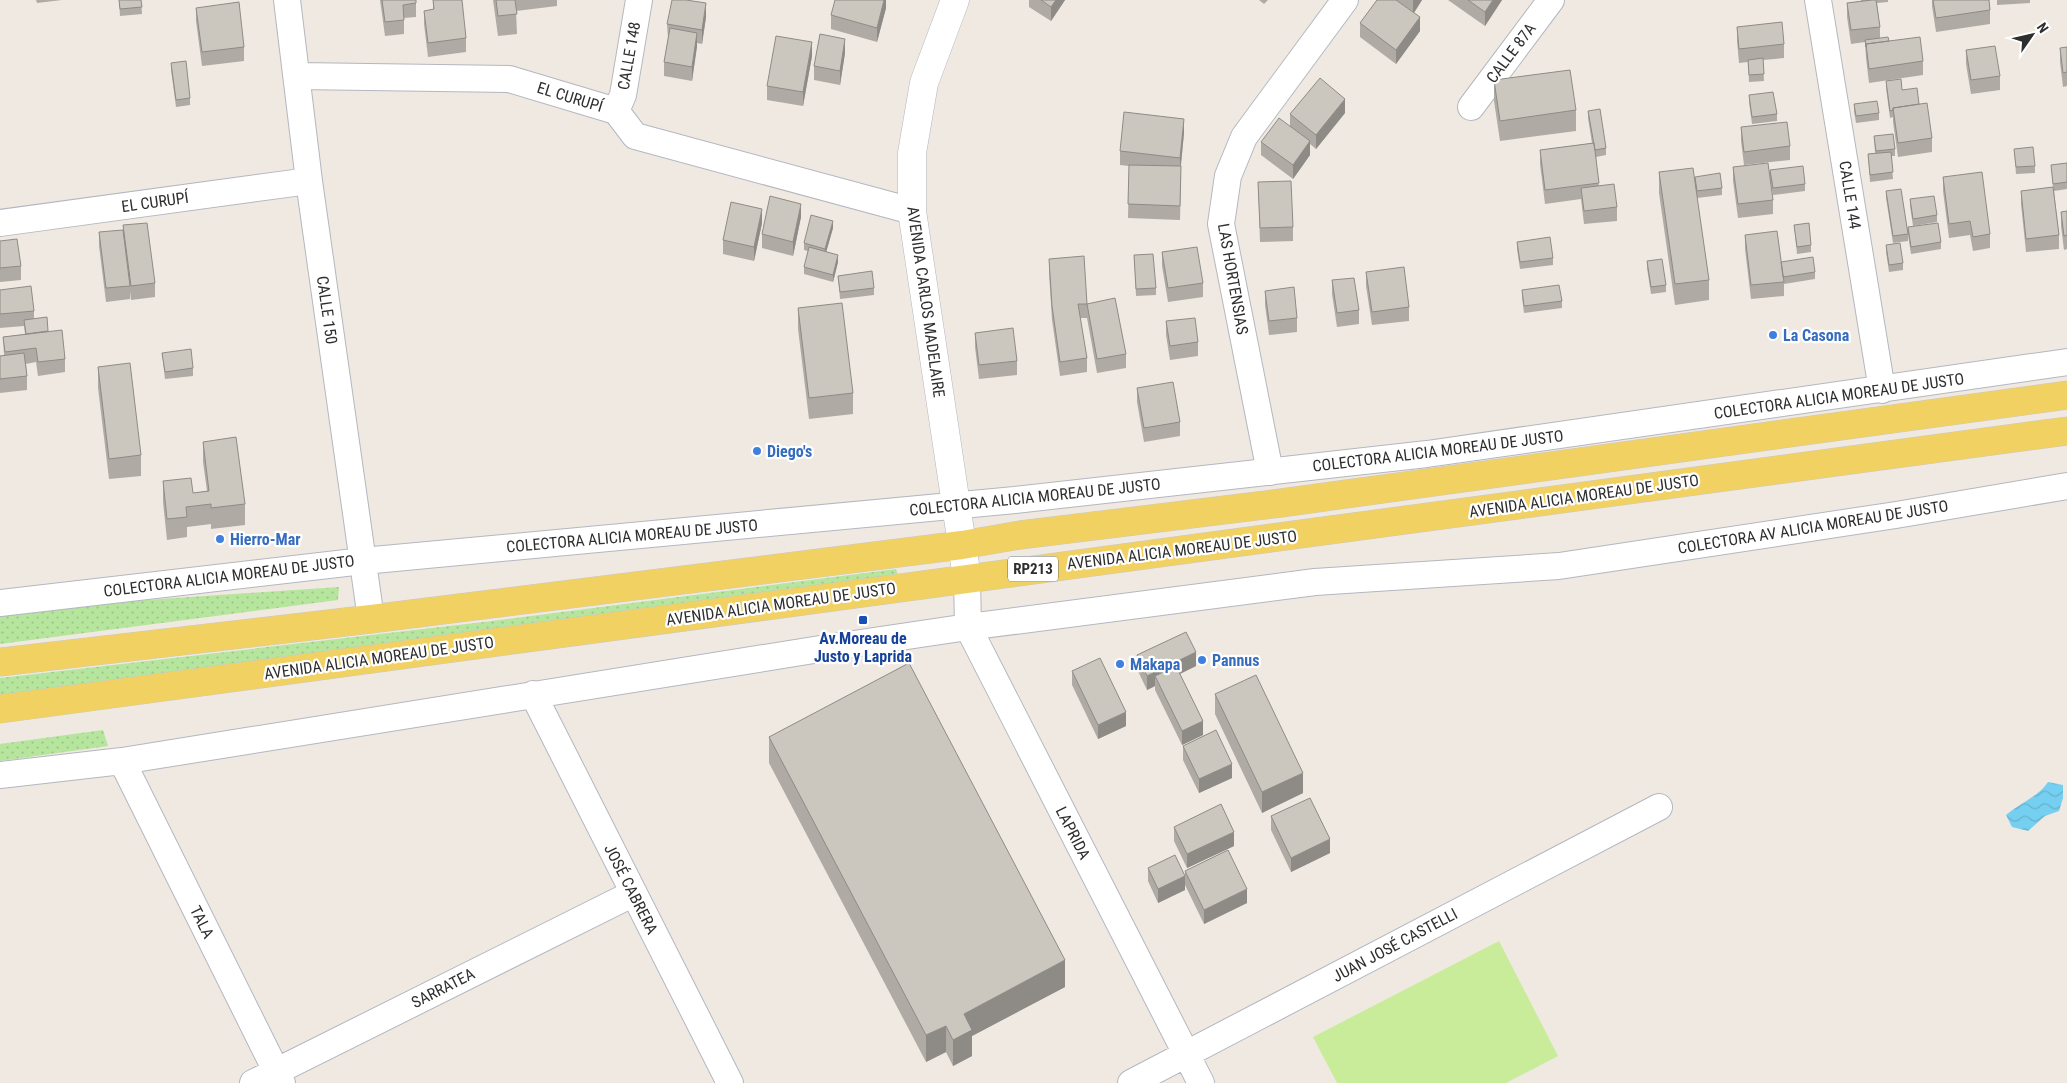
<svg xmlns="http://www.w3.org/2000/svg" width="2067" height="1083" font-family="'Roboto Condensed',sans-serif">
<defs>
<pattern id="grass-dots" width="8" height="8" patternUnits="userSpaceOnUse" patternTransform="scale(1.25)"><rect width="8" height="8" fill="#b6e59e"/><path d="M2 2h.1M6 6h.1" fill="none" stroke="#9dc588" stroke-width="1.8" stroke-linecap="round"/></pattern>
<pattern id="water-waves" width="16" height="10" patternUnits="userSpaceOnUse" patternTransform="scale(1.25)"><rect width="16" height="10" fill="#75cff0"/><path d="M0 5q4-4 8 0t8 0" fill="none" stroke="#66b2ce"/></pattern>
</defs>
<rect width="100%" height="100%" fill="#efe9e1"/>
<path fill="url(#grass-dots)" d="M 896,569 L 899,578 L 0,697 L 0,678 L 484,622 Z
M 339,587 L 338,600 L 0,644 L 0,616 L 88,604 Z
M 103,730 L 108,746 L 0,761 L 0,744 Z"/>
<path fill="#c9ec9a" d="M 1499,941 L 1558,1056 L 1506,1083 L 1337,1083 L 1313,1037 Z"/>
<path fill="url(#water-waves)" d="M 2048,782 L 2063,785 L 2063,798 L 2059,811 L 2045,816 L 2028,831 L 2012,827 L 2006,815 C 2020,803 2038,797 2048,782 Z"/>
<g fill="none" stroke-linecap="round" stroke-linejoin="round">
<defs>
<path id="minor" d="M 287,0 L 309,181 L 371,619
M 1818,0 L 1882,390
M 298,76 L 509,79 L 616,111 L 635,136 L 912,211
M 1471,107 L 1551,0
M 616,111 L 623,95 L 639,0
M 0,223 L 309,181
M 1270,472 L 1221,224 L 1228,176 L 1244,137 L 1345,0
M 967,578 L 968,627 L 1201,1083
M 0,603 L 363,561 L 1015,500 L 1427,454 L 2067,362
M 533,694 L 730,1083
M 122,761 L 282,1083
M 0,775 L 122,761 L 820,649 L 968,627 L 1315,582 L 1559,566 L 1896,515 L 2067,486
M 253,1083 L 634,893
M 1131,1083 L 1659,807"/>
<path id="secondary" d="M 955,0 L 924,83 L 912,153 L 912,211 L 967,578"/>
<path id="primary" d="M 0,662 L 371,619 L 962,545 L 1020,535 L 1281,503 L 2067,395
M 0,709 L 2067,431"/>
</defs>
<use href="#minor" stroke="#b4b7c1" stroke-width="28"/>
<use href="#secondary" stroke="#b4b7c1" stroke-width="29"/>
<use href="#primary" stroke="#c9c9c9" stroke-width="29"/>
<use href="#minor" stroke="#fff" stroke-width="26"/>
<use href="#secondary" stroke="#fff" stroke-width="28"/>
<use href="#primary" stroke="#f2d163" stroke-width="28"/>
</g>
<path fill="#afaba4" d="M 36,0 L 62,0 L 37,3 Z
M 119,0 L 141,0 L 142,14 L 120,16 Z
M 380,0 L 416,0 L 416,17 L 404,18 L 404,34 L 385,36 Z
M 433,0 L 466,38 L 466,52 L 428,57 L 424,24 L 424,11 L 433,9 Z
M 493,0 L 557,0 L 557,6 L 516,11 L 517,34 L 498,36 Z
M 886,0 L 886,8 L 877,42 L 831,29 L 831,15 Z
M 1029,0 L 1065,0 L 1051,21 L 1029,7 Z
M 1259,0 L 1268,0 L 1264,4 Z
M 1377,0 L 1422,0 L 1414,13 L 1420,31 L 1396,64 L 1360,37 L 1360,23 Z
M 1448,0 L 1502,0 L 1485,26 Z
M 1861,0 L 1888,0 L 1888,2 L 1877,3 L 1880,27 L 1880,38 L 1889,41 L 1923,61 L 1923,75 L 1869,83 L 1866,58 L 1865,42 L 1851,44 L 1847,17 L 1847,3 L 1861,1 Z
M 1932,0 L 1989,0 L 1990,10 L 1990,24 L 1936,32 L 1932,6 Z
M 1997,0 L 2030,0 L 2030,3 L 1997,5 Z
M 196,8 L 244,47 L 244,61 L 202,66 L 196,21 Z
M 706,17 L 702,44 L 697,43 L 692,81 L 664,76 L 664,62 L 668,38 L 667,24 Z
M 1737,27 L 1784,44 L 1784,58 L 1763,60 L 1764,81 L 1749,82 L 1748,62 L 1739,63 L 1737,41 Z
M 2067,47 L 2067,86 L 2063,87 L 2060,62 L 2060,48 Z
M 1966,50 L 2000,76 L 2000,90 L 1971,94 L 1966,64 Z
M 845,53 L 840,85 L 814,80 L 814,66 Z
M 812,56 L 803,106 L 767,100 L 767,86 Z
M 171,63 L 190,98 L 190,105 L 176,107 L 171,70 Z
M 1494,80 L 1576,110 L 1576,131 L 1500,141 L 1494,101 Z
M 1886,81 L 1902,90 L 1919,104 L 1932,138 L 1932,152 L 1898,157 L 1893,122 L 1893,117 L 1890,118 L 1886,88 Z
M 1749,95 L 1777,114 L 1777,121 L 1752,124 L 1749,102 Z
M 1854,104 L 1879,113 L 1879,120 L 1856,123 L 1854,111 Z
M 1588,111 L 1606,148 L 1606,155 L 1596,157 L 1599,186 L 1617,207 L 1617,221 L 1584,224 L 1581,199 L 1545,204 L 1540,164 L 1540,150 L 1592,143 L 1588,118 Z
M 1345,113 L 1316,149 L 1310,144 L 1310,155 L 1293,179 L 1261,155 L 1261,142 L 1290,126 L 1290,114 Z
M 1741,127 L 1790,146 L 1790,160 L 1744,165 L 1741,141 Z
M 1184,133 L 1181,166 L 1181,180 L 1180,220 L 1128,218 L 1129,166 L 1120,165 L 1120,151 Z
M 1874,136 L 1895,149 L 1895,156 L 1891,156 L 1893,179 L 1870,182 L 1868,154 L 1875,153 Z
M 2014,149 L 2035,166 L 2035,173 L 2016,174 Z
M 2067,163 L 2067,189 L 2054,191 L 2059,235 L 2059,249 L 2026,252 L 2021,204 L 2021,191 L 2053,187 L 2051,165 Z
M 1733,167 L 1773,200 L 1773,214 L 1738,218 L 1733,181 Z
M 1770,170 L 1805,184 L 1805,191 L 1773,195 L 1770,177 Z
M 1659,172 L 1695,180 L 1722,188 L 1722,195 L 1697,198 L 1709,280 L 1709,300 L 1675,305 L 1659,193 Z
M 1943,177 L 1990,234 L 1990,248 L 1973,251 L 1970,235 L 1949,238 L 1943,191 Z
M 1258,182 L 1293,227 L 1293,241 L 1260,242 Z
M 1886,191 L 1908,234 L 1908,241 L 1893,243 L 1886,198 Z
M 1910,199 L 1937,215 L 1937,222 L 1913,226 L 1910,206 Z
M 2067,211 L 2067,249 L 2064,250 L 2061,226 L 2061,212 Z
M 801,217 L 793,256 L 762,248 L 762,234 Z
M 762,223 L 754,261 L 723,254 L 723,240 Z
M 123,225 L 155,283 L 155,297 L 131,300 L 130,291 L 130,299 L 106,302 L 99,246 L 99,232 L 123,234 Z
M 1794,225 L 1811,245 L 1811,252 L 1797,254 Z
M 1908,227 L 1941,242 L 1941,249 L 1911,254 L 1908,235 Z
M 833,228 L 826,252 L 838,262 L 833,282 L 804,274 L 804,267 L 808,251 L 804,250 L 804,243 Z
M 1745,235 L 1781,262 L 1815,272 L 1815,279 L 1784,284 L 1784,296 L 1751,299 L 1745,249 Z
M 0,241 L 21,266 L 21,280 L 0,282 Z
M 1517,242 L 1553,258 L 1553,265 L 1520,269 L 1517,249 Z
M 1886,245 L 1903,263 L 1903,270 L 1889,272 L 1886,252 Z
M 1162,252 L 1203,283 L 1203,297 L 1168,302 L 1162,266 Z
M 1134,255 L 1156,288 L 1156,295 L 1136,296 Z
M 1049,259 L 1087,304 L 1126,354 L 1126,368 L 1097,373 L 1087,318 L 1080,318 L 1087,358 L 1087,372 L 1060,376 L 1052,320 L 1049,273 Z
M 1647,261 L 1666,285 L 1666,292 L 1651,294 L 1647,268 Z
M 1366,272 L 1409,307 L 1409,321 L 1372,325 L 1366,286 Z
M 838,276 L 874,288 L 874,295 L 840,299 Z
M 1332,280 L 1359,310 L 1359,324 L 1337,327 L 1332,294 Z
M 0,290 L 34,311 L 34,318 L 48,331 L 65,359 L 65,372 L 38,376 L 36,362 L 26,364 L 27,376 L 27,390 L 0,393 L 0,356 L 4,355 L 3,337 L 25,334 L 24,326 L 0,328 Z
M 1522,290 L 1562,301 L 1562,308 L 1524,313 L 1522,297 Z
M 1265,291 L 1297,318 L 1297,332 L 1269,335 L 1265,305 Z
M 798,308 L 853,393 L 853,414 L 809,419 L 798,329 Z
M 1166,321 L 1198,342 L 1198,356 L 1170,360 L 1166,335 Z
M 975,333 L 1017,361 L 1017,375 L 979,379 L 975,347 Z
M 162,353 L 193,368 L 193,376 L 165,379 Z
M 98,367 L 141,455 L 141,476 L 109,479 L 98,388 Z
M 1137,388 L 1180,422 L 1180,436 L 1144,442 L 1137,402 Z
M 203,442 L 245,504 L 245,525 L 211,529 L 211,524 L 187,527 L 187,537 L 167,540 L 163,502 L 163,481 L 193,493 L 207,491 L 203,462 Z
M 1137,655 L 1196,666 L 1180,674 L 1203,735 L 1182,745 L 1155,690 L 1155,686 L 1147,690 L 1137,669 Z
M 1072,671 L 1126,726 L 1098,739 L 1072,685 Z
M 1215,694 L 1303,793 L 1262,813 L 1215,714 Z
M 769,737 L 1065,987 L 972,1036 L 972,1056 L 953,1066 L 946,1052 L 926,1062 L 769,763 Z
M 1183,746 L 1232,778 L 1199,793 L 1183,760 Z
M 1271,816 L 1330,853 L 1291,872 L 1271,830 Z
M 1174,827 L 1234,846 L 1187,868 L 1174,841 Z
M 1148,868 L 1185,876 L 1185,871 L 1247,903 L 1204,924 L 1185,885 L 1185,890 L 1158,903 L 1148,881 Z"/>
<path fill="#8e8b86" d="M 884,0 L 886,0 L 886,8 L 877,42 L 877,28 Z
M 1056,0 L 1065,0 L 1051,21 L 1051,7 Z
M 1413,0 L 1422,0 L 1413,14 Z
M 1493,0 L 1502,0 L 1485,26 L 1485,12 Z
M 706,3 L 706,17 L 702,44 L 702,30 Z
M 1420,17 L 1420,31 L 1396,64 L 1396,50 Z
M 697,33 L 697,47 L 692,81 L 692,67 Z
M 845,39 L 845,53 L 840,85 L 840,71 Z
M 812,42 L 812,56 L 803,106 L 803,92 Z
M 1345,99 L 1345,113 L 1316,149 L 1316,135 Z
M 1184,119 L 1184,133 L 1180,172 L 1180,158 Z
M 1310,141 L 1310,155 L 1293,179 L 1293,165 Z
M 801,204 L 801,217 L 793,256 L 793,242 Z
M 762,209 L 762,223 L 754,261 L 754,247 Z
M 833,221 L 833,228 L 825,256 L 825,249 Z
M 838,255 L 838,262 L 833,282 L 833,275 Z
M 1196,652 L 1196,666 L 1159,684 L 1155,676 L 1155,686 L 1147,690 L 1147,676 Z
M 1126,712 L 1126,726 L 1098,739 L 1098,725 Z
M 1203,721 L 1203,735 L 1182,745 L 1182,731 Z
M 1232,764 L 1232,778 L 1199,793 L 1199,779 Z
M 1303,773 L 1303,793 L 1262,813 L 1262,792 Z
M 1234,832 L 1234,846 L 1187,868 L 1187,854 Z
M 1330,839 L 1330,853 L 1291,872 L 1291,858 Z
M 1185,876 L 1185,890 L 1158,903 L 1158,889 Z
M 1247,889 L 1247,903 L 1204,924 L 1204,910 Z
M 1065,960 L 1065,987 L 972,1036 L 972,1056 L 953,1066 L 953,1040 L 964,1014 Z
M 946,1026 L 946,1052 L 926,1062 L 926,1035 Z"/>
<path fill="#cbc7bf" stroke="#8e8b86" d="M 119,0 L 141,0 L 142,7 L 120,9 Z
M 382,0 L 416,0 L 416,3 L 403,5 L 404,20 L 385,22 Z
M 433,0 L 462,0 L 466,38 L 428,43 L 424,11 L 434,9 Z
M 496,0 L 515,0 L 517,14 L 498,16 Z
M 672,0 L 686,0 L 706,3 L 702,30 L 667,24 Z
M 835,0 L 884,0 L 877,28 L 831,15 Z
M 1041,0 L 1056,0 L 1051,7 Z
M 1377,0 L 1396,0 L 1420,17 L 1396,50 L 1360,23 Z
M 1468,0 L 1493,0 L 1485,12 Z
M 1872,0 L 1876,0 L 1880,27 L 1851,30 L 1847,3 Z
M 1933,0 L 1989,0 L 1990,10 L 1936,18 Z
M 239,2 L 244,47 L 202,52 L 196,8 Z
M 1782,22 L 1784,44 L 1739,49 L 1737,27 Z
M 670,28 L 697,33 L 692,67 L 664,62 Z
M 820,34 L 845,39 L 840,71 L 814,66 Z
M 776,36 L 812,42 L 803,92 L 767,86 Z
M 1888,37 L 1889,41 L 1866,44 L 1866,47 L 1865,40 Z
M 1920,37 L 1923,61 L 1869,69 L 1866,44 Z
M 1995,46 L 2000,76 L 1971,80 L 1966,50 Z
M 2067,47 L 2067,72 L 2063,73 L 2060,48 Z
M 1763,58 L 1764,74 L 1749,75 L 1748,60 Z
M 186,61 L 190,98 L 176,100 L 171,63 Z
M 1570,70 L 1576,110 L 1500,121 L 1494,80 Z
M 1320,78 L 1345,99 L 1316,135 L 1290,114 Z
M 1901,79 L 1902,90 L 1917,88 L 1919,104 L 1893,108 L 1893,110 L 1890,111 L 1886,81 Z
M 1773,92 L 1777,114 L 1752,117 L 1749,95 Z
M 1877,101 L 1879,113 L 1856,116 L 1854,104 Z
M 1927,103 L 1932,138 L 1898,143 L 1893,108 Z
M 1600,109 L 1606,148 L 1595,150 L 1588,111 Z
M 1124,112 L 1184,119 L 1180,158 L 1120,151 Z
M 1279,118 L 1310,141 L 1293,165 L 1261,142 Z
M 1787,122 L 1790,146 L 1744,152 L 1741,127 Z
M 1893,134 L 1895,149 L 1876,151 L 1874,136 Z
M 1594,143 L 1599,183 L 1545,190 L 1540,150 Z
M 2033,147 L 2035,166 L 2016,167 L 2014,149 Z
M 1891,152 L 1893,172 L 1870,175 L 1868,154 Z
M 1768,163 L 1773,200 L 1738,204 L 1733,167 Z
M 2067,163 L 2067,182 L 2053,184 L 2051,165 Z
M 1129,165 L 1181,166 L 1180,206 L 1128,204 Z
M 1803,166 L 1805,184 L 1773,188 L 1770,170 Z
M 1693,168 L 1709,280 L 1675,284 L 1659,172 Z
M 1982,172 L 1990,234 L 1973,237 L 1970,221 L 1949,224 L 1943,177 Z
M 1720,173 L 1722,188 L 1697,191 L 1695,177 Z
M 1291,181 L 1293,227 L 1260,228 L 1258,182 Z
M 1614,184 L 1617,207 L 1584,211 L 1581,188 Z
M 2053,187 L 2059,235 L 2026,239 L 2021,191 Z
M 1901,189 L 1908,234 L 1893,236 L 1886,191 Z
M 770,196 L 801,204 L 793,242 L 762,234 Z
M 1934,196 L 1937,215 L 1913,219 L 1910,199 Z
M 731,202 L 762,209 L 754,247 L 723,240 Z
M 2067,211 L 2067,235 L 2064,236 L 2061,212 Z
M 811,215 L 833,221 L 825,249 L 804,243 Z
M 147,223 L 155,283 L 131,286 L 123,225 Z
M 1809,223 L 1811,245 L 1797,247 L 1794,225 Z
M 1938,223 L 1941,242 L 1911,247 L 1908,227 Z
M 123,230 L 130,286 L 106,288 L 99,232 Z
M 1777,231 L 1784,282 L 1751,285 L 1745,235 Z
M 1550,237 L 1553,258 L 1520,262 L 1517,242 Z
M 17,239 L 21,266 L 0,268 L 0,241 Z
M 1900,243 L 1903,263 L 1889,265 L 1886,245 Z
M 809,247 L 838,255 L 833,275 L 804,267 Z
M 1197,247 L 1203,283 L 1168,288 L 1162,252 Z
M 1153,254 L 1156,288 L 1136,289 L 1134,255 Z
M 1084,256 L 1087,304 L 1078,304 L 1087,358 L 1060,362 L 1052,306 L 1049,259 Z
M 1813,257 L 1815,272 L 1783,277 L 1781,262 Z
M 1662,259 L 1666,285 L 1651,287 L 1647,261 Z
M 1404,267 L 1409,307 L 1372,312 L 1366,272 Z
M 872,271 L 874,288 L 840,292 L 838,276 Z
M 1354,278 L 1359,310 L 1337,313 L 1332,280 Z
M 1559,285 L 1562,301 L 1524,306 L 1522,290 Z
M 31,286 L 34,311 L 0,314 L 0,290 Z
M 1294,287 L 1297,318 L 1269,321 L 1265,291 Z
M 1115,298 L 1126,354 L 1097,359 L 1087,304 Z
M 842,303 L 853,393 L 809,398 L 798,308 Z
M 47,317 L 48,331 L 26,334 L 24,320 Z
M 1195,318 L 1198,342 L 1170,346 L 1166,321 Z
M 1013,328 L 1017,361 L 979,365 L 975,333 Z
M 62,330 L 65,359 L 38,362 L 36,348 L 5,352 L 3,337 Z
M 191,349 L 193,368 L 165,372 L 162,353 Z
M 24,353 L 27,376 L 0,379 L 0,356 Z
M 130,363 L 141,455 L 109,459 L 98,367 Z
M 1173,382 L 1180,422 L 1144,428 L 1137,388 Z
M 236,437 L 245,504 L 211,508 L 211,504 L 186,507 L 187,517 L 167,519 L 163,481 L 191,478 L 193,493 L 209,491 L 203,442 Z
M 1186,632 L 1196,652 L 1147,676 L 1137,655 Z
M 1100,658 L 1126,712 L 1098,725 L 1072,671 Z
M 909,663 L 1065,960 L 964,1014 L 972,1030 L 953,1040 L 946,1026 L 926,1035 L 769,737 Z
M 1176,666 L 1203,721 L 1182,731 L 1155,676 Z
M 1256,675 L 1303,773 L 1262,792 L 1215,694 Z
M 1216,730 L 1232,764 L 1199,779 L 1183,746 Z
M 1310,798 L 1330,839 L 1291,858 L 1271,816 Z
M 1221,804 L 1234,832 L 1187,854 L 1174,827 Z
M 1228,850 L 1247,889 L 1204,910 L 1185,871 Z
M 1175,855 L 1185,876 L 1158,889 L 1148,868 Z"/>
<g fill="#3f7fe0" stroke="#fff" stroke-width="2">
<circle cx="1773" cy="335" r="5"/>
<circle cx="757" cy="451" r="5"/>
<circle cx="220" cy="539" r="5"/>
<circle cx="1202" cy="660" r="5"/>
<circle cx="1120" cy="664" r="5"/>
</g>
<rect fill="#1a4fb4" stroke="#fff" stroke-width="2" x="858" y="615" width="10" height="10" rx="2.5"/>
<g text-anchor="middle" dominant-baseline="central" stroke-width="4.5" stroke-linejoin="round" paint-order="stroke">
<rect fill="#fff" stroke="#6d6d6d" stroke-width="1" x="1008" y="556.5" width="50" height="25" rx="4"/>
<g font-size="15" font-weight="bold" fill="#2e2e2e">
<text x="1033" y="569">RP213</text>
</g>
<g font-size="16" fill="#2e2e2e" stroke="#fff">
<text transform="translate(1511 53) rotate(-53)">CALLE 87A</text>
<text transform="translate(629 56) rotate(-80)">CALLE 148</text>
<text transform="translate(570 97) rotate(17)">EL CURUPÍ</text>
<text transform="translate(1850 195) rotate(81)">CALLE 144</text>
<text transform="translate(155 202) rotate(-8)">EL CURUPÍ</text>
<text transform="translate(1233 279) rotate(80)">LAS HORTENSIAS</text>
<text transform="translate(926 302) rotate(82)">AVENIDA CARLOS MADELAIRE</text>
<text transform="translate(327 310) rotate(82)">CALLE 150</text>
<text transform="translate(1839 396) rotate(-8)">COLECTORA ALICIA MOREAU DE JUSTO</text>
<text transform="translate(1438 451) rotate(-7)">COLECTORA ALICIA MOREAU DE JUSTO</text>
<text transform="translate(1584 496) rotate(-8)">AVENIDA ALICIA MOREAU DE JUSTO</text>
<text transform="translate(1035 497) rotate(-6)">COLECTORA ALICIA MOREAU DE JUSTO</text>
<text transform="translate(1813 527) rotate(-9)">COLECTORA AV ALICIA MOREAU DE JUSTO</text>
<text transform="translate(632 536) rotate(-5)">COLECTORA ALICIA MOREAU DE JUSTO</text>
<text transform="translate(1182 550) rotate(-7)">AVENIDA ALICIA MOREAU DE JUSTO</text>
<text transform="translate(229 576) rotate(-7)">COLECTORA ALICIA MOREAU DE JUSTO</text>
<text transform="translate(781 604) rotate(-8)">AVENIDA ALICIA MOREAU DE JUSTO</text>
<text transform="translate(379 658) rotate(-8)">AVENIDA ALICIA MOREAU DE JUSTO</text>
<text transform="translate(1073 833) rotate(63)">LAPRIDA</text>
<text transform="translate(631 889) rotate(63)">JOSÉ CABRERA</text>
<text transform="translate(202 922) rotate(63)">TALA</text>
<text transform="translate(1395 945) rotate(-28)">JUAN JOSÉ CASTELLI</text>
<text transform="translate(443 988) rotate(-27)">SARRATEA</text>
</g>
<g font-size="16" font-weight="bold" fill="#366cbe" stroke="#fff" text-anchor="start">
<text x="1783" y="335">La Casona</text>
<text x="767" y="451">Diego's</text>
<text x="230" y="539">Hierro-Mar</text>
<text x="1212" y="660">Pannus</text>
<text x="1130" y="664">Makapa</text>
</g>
<g font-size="16" font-weight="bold" fill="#164399" stroke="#fff">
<text x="863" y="638">Av.Moreau de<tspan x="863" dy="18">Justo y Laprida</tspan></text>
</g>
</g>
<g transform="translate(2032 35) rotate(56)" stroke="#ffffff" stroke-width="4" paint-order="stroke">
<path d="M0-4L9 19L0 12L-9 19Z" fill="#2e2e2e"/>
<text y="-8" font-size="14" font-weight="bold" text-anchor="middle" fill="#2e2e2e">N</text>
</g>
</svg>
